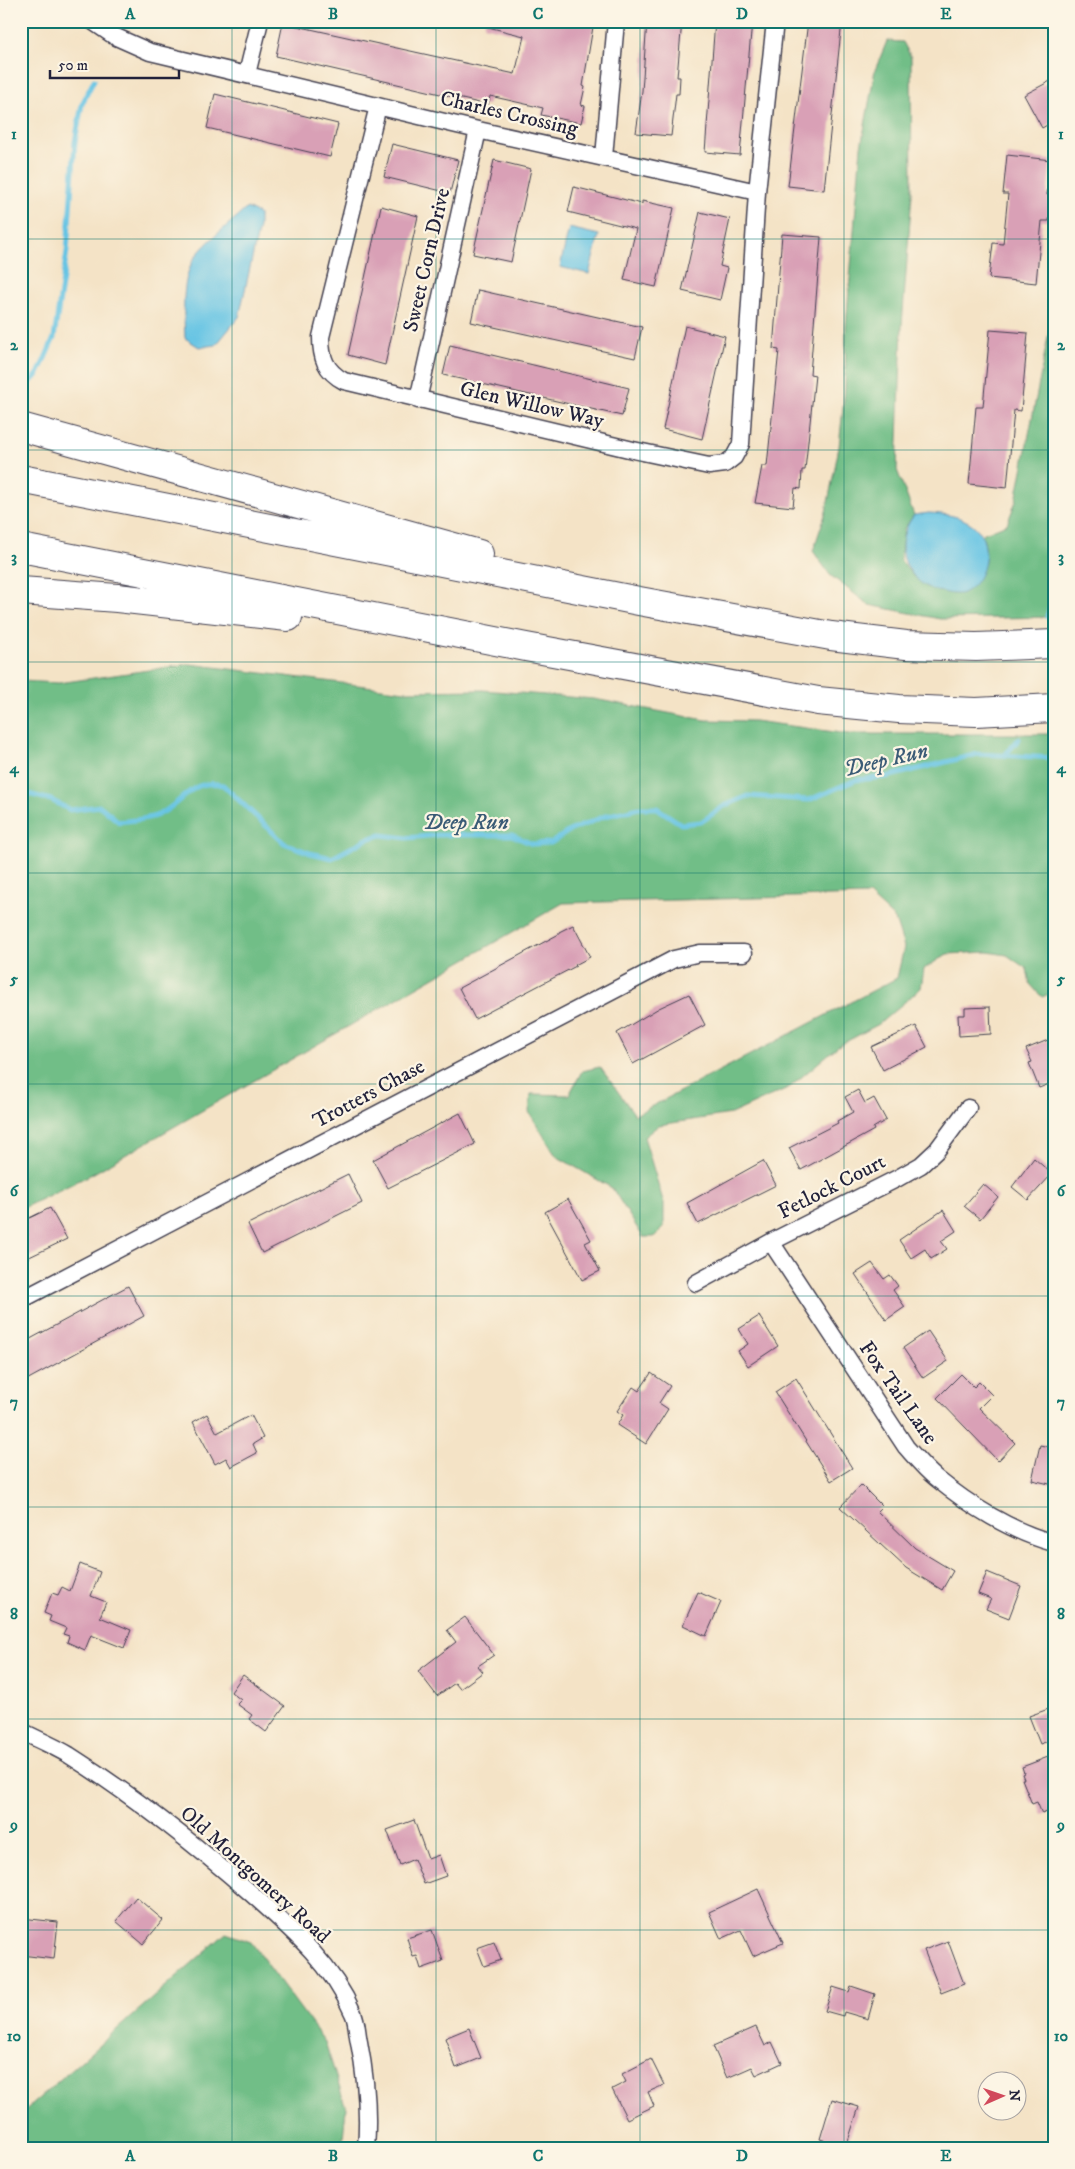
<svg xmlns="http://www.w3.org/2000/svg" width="1075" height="2169" font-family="'IM FELL DW Pica',serif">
<rect width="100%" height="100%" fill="#fcf5e5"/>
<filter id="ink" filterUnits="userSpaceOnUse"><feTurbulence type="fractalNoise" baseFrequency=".02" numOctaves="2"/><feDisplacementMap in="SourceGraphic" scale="10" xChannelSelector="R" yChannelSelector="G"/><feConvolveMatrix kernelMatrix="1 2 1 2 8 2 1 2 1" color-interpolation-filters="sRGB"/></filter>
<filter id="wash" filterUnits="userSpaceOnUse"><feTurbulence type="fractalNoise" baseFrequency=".0096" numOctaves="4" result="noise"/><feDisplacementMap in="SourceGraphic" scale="20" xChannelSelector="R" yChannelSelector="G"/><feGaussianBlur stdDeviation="1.12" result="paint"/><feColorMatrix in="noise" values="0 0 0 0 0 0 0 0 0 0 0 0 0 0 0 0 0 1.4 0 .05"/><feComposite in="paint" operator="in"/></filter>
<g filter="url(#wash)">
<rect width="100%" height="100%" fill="#f4e3c6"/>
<path fill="#71be87" stroke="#4a7061" d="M 887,41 L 903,42 L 911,57 L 912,194 L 902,325 L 897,470 L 914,515 L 904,529 L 900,560 L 914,577 L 974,584 C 986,565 988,555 982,534 L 1007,524 L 1016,501 L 1054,306 L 1054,617 L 940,619 L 869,605 L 830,575 L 813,551 L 826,512 L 839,447 L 845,388 L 846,326 L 861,147 L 875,70 Z
M 190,664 L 405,691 L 482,690 L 594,699 L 705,720 L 755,721 L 849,734 L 1054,734 L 1054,992 L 1042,997 L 1030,984 L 1027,969 L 1007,955 L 988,952 L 947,954 L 924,969 L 921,988 L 879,1024 L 838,1046 L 790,1087 L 731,1114 L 659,1125 L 644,1137 L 664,1204 L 664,1227 L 654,1237 L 643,1237 L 612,1188 L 556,1156 L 529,1112 L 531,1094 L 569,1095 L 582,1071 L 600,1067 L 635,1115 L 897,978 L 904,947 L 895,919 L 869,895 L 563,903 L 92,1174 L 21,1209 L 21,681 L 59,683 Z
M 226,1933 L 251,1942 L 325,2042 L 346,2108 L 342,2148 L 21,2148 L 21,2114 Z"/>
<path fill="#66c4e4" stroke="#447390" d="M 247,208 L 259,214 L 259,227 L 239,317 L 216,345 L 199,347 L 185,338 C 184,312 180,279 196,256 C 205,243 234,220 247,208 Z
M 569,228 L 599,235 L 589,274 L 560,267 Z
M 929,513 C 944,514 957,515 970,523 C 994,537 989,581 963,593 C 956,596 945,592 937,591 C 923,587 913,578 906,564 C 898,546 903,530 914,515 Z"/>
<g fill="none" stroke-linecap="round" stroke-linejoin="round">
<path stroke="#66c4e4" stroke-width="5" d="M 21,392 L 38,374 L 54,338 L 67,251 L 75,142 L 82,104 L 94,80
M 1047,617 L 1054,593
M 1005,755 L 1019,739
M 21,792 L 51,800 L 70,810 L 100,806 L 119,822 C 132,820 147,820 158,815 C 184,803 191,777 223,785 L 284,843 L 310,853 L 332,858 L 367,839 L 381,835 L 407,838 L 438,835 L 512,835 L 532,844 L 551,843 L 569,831 L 605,816 L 639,808 L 657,808 L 681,824 L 701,822 L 724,806 L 748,796 L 809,800 L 856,780 L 886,777 L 978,754 L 1054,758"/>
</g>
<g id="blocks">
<path fill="#d9a0b6" d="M 485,21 L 594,21 L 583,86 L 585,87 L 581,105 L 585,106 L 581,123 L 541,115 L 543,108 L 490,96 L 488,105 L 276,56 L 283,23 L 515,74 L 524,36 L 484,26 Z
M 647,21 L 682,21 L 677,77 L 680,77 L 679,94 L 676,94 L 671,136 L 636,133 L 642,91 Z
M 715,21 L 752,21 L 740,155 L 705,152 Z
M 808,21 L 842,21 L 824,190 L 788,186 Z
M 1054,79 L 1054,121 L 1042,128 L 1024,95 Z
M 215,94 L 338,124 L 330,157 L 207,128 Z
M 392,144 L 458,160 L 450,193 L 384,177 Z
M 1007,155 L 1051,160 L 1047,195 L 1052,195 L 1049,221 L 1042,221 L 1036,283 L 989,278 L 993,243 L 1003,244 L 1008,194 L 1003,194 Z
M 494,160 L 531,169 L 511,262 L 473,254 Z
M 574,187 L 642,204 L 642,201 L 674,208 L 656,287 L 624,280 L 636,229 L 568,212 Z
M 381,206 L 418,216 L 385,365 L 348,355 Z
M 700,212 L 730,219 L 720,266 L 727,268 L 720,300 L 682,291 Z
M 782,234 L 821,237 L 810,374 L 815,375 L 805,470 L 802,470 L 801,489 L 795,488 L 793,507 L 755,503 L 762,466 L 767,466 L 779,350 L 773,349 Z
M 478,290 L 642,327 L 635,358 L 471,322 Z
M 685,326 L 725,336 L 702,439 L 663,429 Z
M 990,330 L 1028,333 L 1021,411 L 1014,410 L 1007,488 L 969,484 L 976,407 L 983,407 Z
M 450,345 L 629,388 L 622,416 L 443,375 Z
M 573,925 L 590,957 L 575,965 L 576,966 L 475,1019 L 459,988 L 559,934 L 559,932 Z
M 689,994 L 705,1025 L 633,1064 L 617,1033 L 659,1008 Z
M 990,1007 L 991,1034 L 959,1036 L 958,1015 L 965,1015 L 965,1008 Z
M 916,1026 L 927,1047 L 883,1070 L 871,1047 Z
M 1048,1040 L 1054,1053 L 1054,1082 L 1039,1088 L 1029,1063 L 1032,1062 L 1026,1049 Z
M 858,1090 L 865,1103 L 874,1098 L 886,1120 L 873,1128 L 874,1130 L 801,1170 L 789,1148 L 838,1123 L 837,1121 L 853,1112 L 845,1097 Z
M 460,1113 L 475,1144 L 388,1188 L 373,1160 Z
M 1034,1158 L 1052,1174 L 1028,1200 L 1012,1187 Z
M 763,1161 L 776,1185 L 698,1224 L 687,1203 Z
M 348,1174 L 362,1203 L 262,1253 L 248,1224 Z
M 983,1184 L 998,1197 L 980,1219 L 964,1206 Z
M 568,1199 L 591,1240 L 585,1243 L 600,1271 L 582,1280 L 545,1212 Z
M 50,1208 L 67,1239 L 21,1261 L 21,1222 Z
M 943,1210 L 956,1231 L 941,1241 L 947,1249 L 931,1259 L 925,1249 L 911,1258 L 899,1240 Z
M 872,1263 L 884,1279 L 890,1275 L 898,1286 L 893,1290 L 905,1307 L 886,1320 L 855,1274 Z
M 128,1286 L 144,1316 L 21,1383 L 21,1344 Z
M 759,1316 L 778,1346 L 748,1366 L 738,1351 L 748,1344 L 739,1329 Z
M 928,1331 L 948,1361 L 923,1378 L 903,1348 Z
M 651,1373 L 670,1386 L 659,1403 L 668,1409 L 646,1444 L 617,1425 L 623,1415 L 617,1411 L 633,1387 L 639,1391 Z
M 961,1374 L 974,1387 L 979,1382 L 992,1395 L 979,1408 L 1015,1443 L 998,1461 L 937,1398 Z
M 796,1378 L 852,1468 L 831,1481 L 775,1392 Z
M 207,1414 L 217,1433 L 251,1415 L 263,1438 L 253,1444 L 257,1453 L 231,1467 L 226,1458 L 215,1464 L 193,1422 Z
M 1040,1445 L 1054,1448 L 1054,1485 L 1032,1480 Z
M 861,1485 L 882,1506 L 877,1511 L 915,1548 L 953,1571 L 942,1590 L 906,1568 L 840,1507 Z
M 80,1564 L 100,1572 L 91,1596 L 106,1602 L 100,1617 L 131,1630 L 124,1648 L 91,1635 L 85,1650 L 67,1642 L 69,1636 L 63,1634 L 66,1628 L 49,1621 L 51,1616 L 44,1613 L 52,1593 L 58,1595 L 62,1587 L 70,1591 Z
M 987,1572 L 1021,1586 L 1009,1618 L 986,1609 L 991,1599 L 978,1594 Z
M 698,1592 L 721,1602 L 706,1636 L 683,1625 Z
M 465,1617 L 494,1655 L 478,1666 L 483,1672 L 460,1689 L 455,1683 L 437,1696 L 418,1671 L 456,1642 L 447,1630 Z
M 243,1675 L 285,1706 L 266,1732 L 249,1719 L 252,1715 L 237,1704 L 241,1700 L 231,1692 Z
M 1054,1707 L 1054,1739 L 1040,1744 L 1029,1716 Z
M 1048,1757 L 1054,1772 L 1054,1809 L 1042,1814 L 1037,1802 L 1032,1804 L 1022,1779 L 1024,1779 L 1022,1774 L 1024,1773 L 1022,1767 Z
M 414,1820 L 428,1859 L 439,1855 L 446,1876 L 424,1884 L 414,1859 L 400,1865 L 387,1830 Z
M 758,1889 L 783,1943 L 753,1956 L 741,1930 L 721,1939 L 709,1912 Z
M 136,1897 L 163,1920 L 143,1944 L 116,1921 Z
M 21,1918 L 58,1922 L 54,1959 L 21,1955 Z
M 432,1930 L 443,1961 L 421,1969 L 417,1956 L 413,1957 L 407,1938 Z
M 948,1941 L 964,1984 L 941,1993 L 924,1950 Z
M 494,1942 L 501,1960 L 484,1966 L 477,1948 Z
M 851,1986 L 875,1994 L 868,2019 L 844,2012 L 843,2016 L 825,2011 L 833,1987 L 849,1992 Z
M 756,2027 L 765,2046 L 772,2042 L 782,2063 L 756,2075 L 752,2067 L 727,2078 L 713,2046 Z
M 469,2028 L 481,2058 L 456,2068 L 445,2038 Z
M 651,2059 L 664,2085 L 648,2092 L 654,2106 L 627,2119 L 612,2089 L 626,2082 L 622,2074 Z
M 832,2099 L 859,2107 L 846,2147 L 820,2139 Z"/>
</g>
</g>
<g filter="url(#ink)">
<use href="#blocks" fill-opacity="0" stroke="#423f50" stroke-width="1"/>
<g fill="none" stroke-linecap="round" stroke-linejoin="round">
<defs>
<path id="minor" d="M 92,21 L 114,36 L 150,52 L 478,130 L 757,192 L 775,21
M 247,74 L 260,21
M 378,106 L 321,337 C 321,357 325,371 344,381 L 633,450 L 709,466 L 725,464 L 734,457 L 741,444 L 757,192
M 604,157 L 616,21
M 418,400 L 478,130
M 771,1242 L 906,1447 C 915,1457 925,1469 936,1478 C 969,1505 1012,1532 1054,1543
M 696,1283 L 771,1242 L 898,1178 L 921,1165 L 937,1150 L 968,1108
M 21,1300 L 674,959 L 700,953 L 744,953
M 21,1731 C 37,1739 54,1746 69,1755 C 134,1796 195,1844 253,1895 C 291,1929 332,1964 353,2013 C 357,2021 357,2033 359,2042 C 366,2078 369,2111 366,2148"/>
<path id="motorway" d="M 21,427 L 479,554
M 21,479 L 639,601 L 831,636 L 906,645 L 976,647 L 1054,644
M 21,548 L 526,647 L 818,701 L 899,709 L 976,712 L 1054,708
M 21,591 L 117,598 L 288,617"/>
</defs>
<use href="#minor" stroke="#423f50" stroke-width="19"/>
<use href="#motorway" stroke="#423f50" stroke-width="30"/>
<use href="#minor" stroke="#fff" stroke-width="16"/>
<use href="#motorway" stroke="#fff" stroke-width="28"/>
</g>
</g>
<path fill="none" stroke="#0f766e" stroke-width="1" stroke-opacity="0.55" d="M 232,21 L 232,2148M 436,21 L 436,2148M 640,21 L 640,2148M 844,21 L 844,2148M 21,239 L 1054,239M 21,450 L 1054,450M 21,662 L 1054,662M 21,873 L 1054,873M 21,1084 L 1054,1084M 21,1296 L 1054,1296M 21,1507 L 1054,1507M 21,1719 L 1054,1719M 21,1930 L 1054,1930"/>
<g text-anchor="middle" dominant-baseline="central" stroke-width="4.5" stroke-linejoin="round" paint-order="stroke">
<g font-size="21" fill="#22223b" stroke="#fcf5e5">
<text transform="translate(509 114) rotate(13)">Charles Crossing</text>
<text transform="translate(427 260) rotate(-77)">Sweet Corn Drive</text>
<text transform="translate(532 405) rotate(13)">Glen Willow Way</text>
<text transform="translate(369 1094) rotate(-28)">Trotters Chase</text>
<text transform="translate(832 1187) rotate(-27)">Fetlock Court</text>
<text transform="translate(898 1393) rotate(55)">Fox Tail Lane</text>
<text transform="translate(255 1875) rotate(42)">Old Montgomery Road</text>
</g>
<g font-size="22" font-style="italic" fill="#3a5b76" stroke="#fcf5e5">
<text transform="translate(886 760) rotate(-13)">Deep Run</text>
<text x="466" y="822">Deep Run</text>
</g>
</g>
<rect width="1075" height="2169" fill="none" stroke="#fcf5e5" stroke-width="55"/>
<g transform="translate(1002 2096) rotate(88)"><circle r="24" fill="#fcf5e5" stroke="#a5a1a1"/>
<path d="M0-4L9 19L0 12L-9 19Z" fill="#d1495b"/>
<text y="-8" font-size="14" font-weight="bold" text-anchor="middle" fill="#22223b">N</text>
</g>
<path d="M50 70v8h129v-8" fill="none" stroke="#22223b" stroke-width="2.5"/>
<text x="58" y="70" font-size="15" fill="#22223b" stroke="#fcf5e5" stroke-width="4" paint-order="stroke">50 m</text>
<rect x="28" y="28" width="1020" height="2114" fill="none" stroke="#0f766e" stroke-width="2"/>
<g font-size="16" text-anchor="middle" font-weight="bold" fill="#0f766e">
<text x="130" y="19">A</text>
<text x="333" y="19">B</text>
<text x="538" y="19">C</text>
<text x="742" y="19">D</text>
<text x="946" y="19">E</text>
<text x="14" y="139">1</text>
<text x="1061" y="139">1</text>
<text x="14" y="350">2</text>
<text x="1061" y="350">2</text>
<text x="14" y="562">3</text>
<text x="1061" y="562">3</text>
<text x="14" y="773">4</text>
<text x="1061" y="773">4</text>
<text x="14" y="984">5</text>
<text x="1061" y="984">5</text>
<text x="14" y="1196">6</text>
<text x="1061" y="1196">6</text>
<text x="14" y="1407">7</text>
<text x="1061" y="1407">7</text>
<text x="14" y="1619">8</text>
<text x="1061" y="1619">8</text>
<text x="14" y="1830">9</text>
<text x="1061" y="1830">9</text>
<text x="14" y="2041">10</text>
<text x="1061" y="2041">10</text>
<text x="130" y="2161">A</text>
<text x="333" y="2161">B</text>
<text x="538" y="2161">C</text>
<text x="742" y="2161">D</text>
<text x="946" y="2161">E</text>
</g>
</svg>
